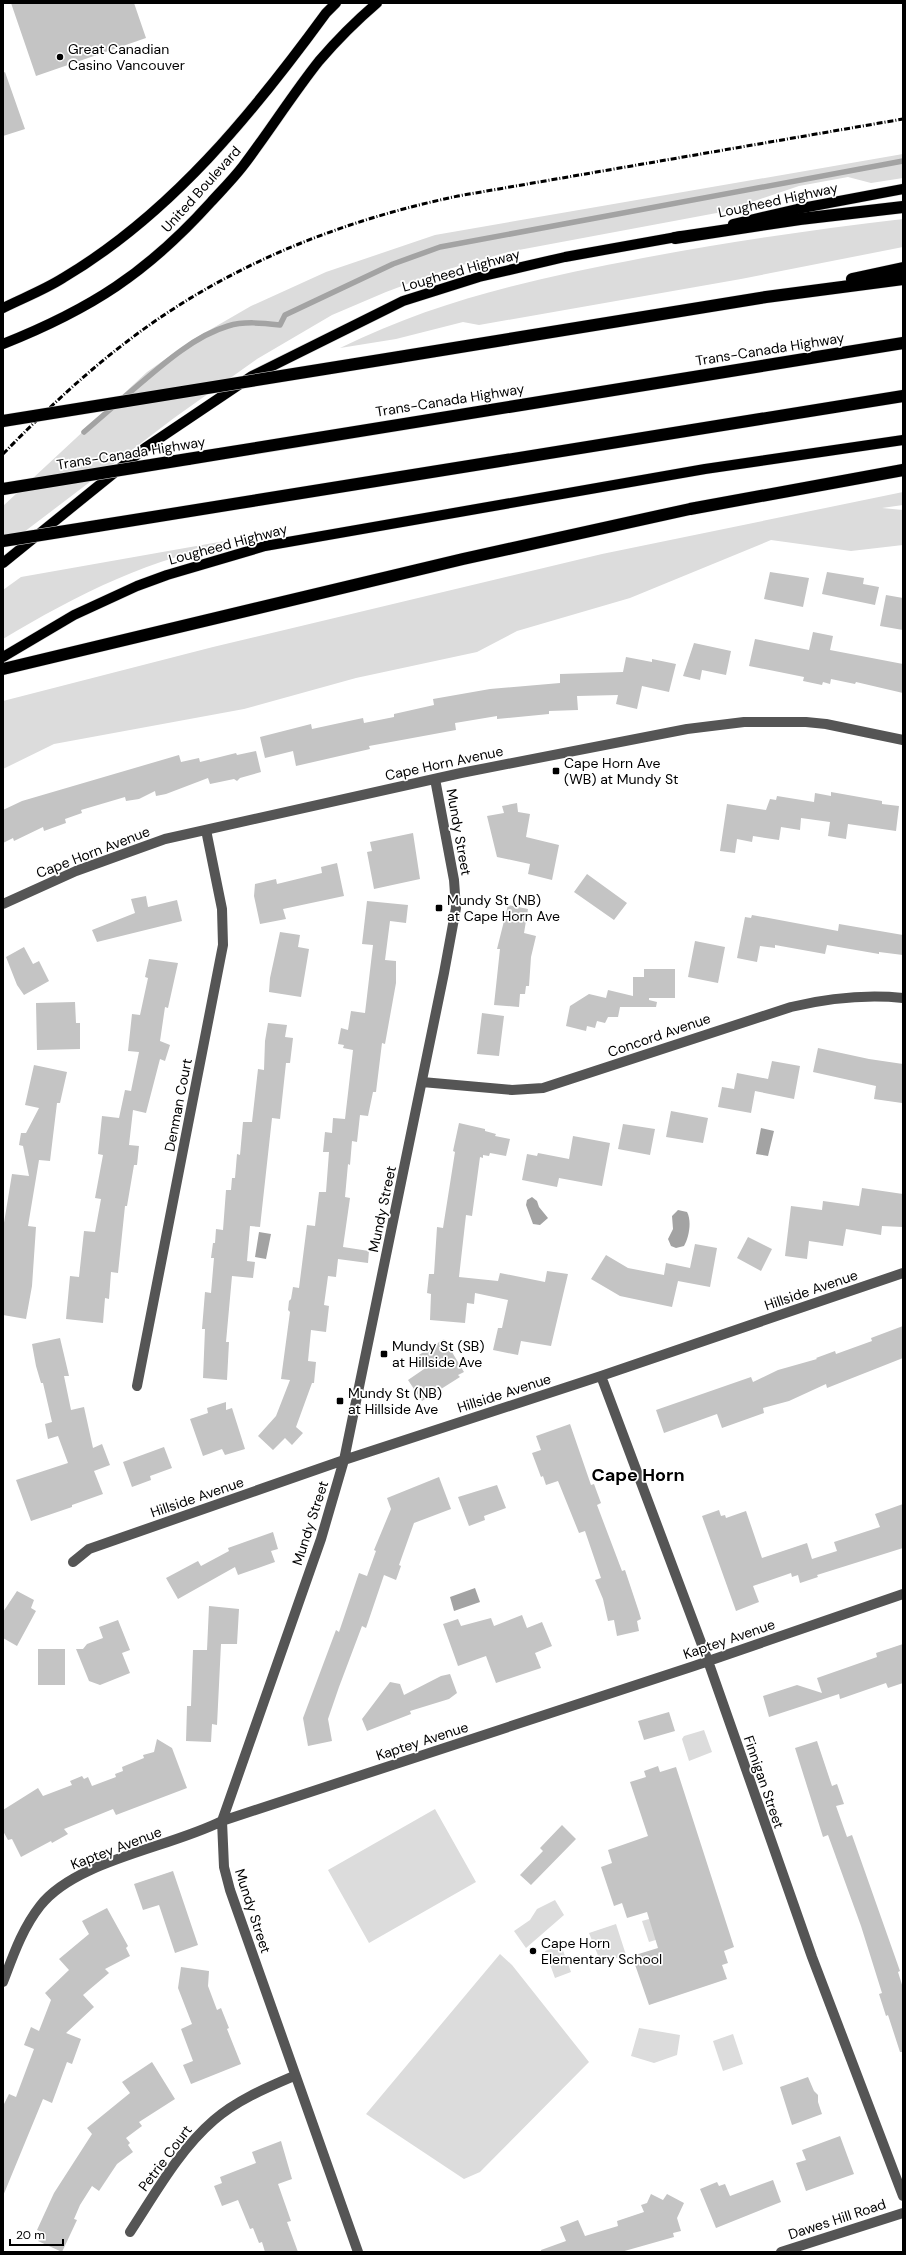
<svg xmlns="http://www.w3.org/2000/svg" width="906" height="2255" font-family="'DM Sans',sans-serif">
<rect width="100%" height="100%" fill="#fff"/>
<path fill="#dcdcdc" d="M 903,154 L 903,178 L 871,183 L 848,177 L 799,186 L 722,212 L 508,252 L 442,271 L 386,292 L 332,315 L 257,359 L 174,418 L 3,548 L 3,506 L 147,372 L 194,339 L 251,306 L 326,272 L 435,235 Z
M 903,219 L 903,247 L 741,279 L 479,325 L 463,322 L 396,339 L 340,348 C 440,299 535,279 643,258 C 729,242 816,229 903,219 Z
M 903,492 L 903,505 L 882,508 L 903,510 L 903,545 L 851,551 L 771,540 L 630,598 L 517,631 L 477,652 L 356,678 L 244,709 L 54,744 L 3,769 L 3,701 L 213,647 L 602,554 Z
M 236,539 C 196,551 155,562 117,579 C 77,596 40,617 3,639 L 3,590 L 21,577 Z
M 704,1730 L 712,1752 L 689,1761 L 682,1739 L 684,1736 Z
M 435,1809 L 476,1882 L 369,1943 L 328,1870 Z
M 555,1900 L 564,1915 L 526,1948 L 514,1931 L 530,1920 L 537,1909 Z
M 649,1919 L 691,1929 L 649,1942 L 642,1921 Z
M 616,1924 L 626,1955 L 601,1963 L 589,1933 Z
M 561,1945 L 571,1972 L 555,1978 L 545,1951 Z
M 500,1954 L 512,1965 L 589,2062 L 480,2172 L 464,2179 L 366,2114 Z
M 639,2028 L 680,2035 L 677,2055 L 654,2063 L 631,2056 Z
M 733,2034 L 743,2064 L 723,2071 L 713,2041 Z"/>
<path fill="#a3a3a3" d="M 761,1128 L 774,1131 L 768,1156 L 756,1154 Z
M 532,1197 L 537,1201 L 539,1207 L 548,1218 L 540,1225 L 533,1224 L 526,1205 L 527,1200 Z
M 678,1210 L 687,1212 C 692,1221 689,1238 684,1246 L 676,1248 L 671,1246 L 668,1239 L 673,1229 L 672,1216 Z
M 259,1232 L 271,1234 L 266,1259 L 255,1257 Z
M 475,1588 L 480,1602 L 454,1611 L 450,1597 Z"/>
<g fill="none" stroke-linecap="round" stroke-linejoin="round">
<path stroke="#a3a3a3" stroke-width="5.5" d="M 122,399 C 152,374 190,337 228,326 C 244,321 263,323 280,325 L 285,315 L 393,264 L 440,247 L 903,161
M 84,432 L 114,406"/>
</g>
<path fill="#c4c4c4" d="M 11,3 L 134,3 L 146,38 L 36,76 Z
M 5,72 L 25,129 L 3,136 L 3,73 Z
M 770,572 L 809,578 L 803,607 L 764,599 Z
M 827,572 L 864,578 L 863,584 L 879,587 L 875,605 L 822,594 Z
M 886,595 L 903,598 L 903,630 L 880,626 Z
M 813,632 L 833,636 L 830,650 L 903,664 L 903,693 L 856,682 L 855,684 L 831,679 L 830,684 L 823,682 L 822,685 L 803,681 L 804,677 L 749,666 L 755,639 L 809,650 Z
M 694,643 L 731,651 L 726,675 L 702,670 L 700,680 L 683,676 Z
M 626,657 L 652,662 L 652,659 L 676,664 L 669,692 L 642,686 L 637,709 L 616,704 L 618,695 L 577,696 L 578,710 L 549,711 L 549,714 L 497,719 L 497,716 L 455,723 L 456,730 L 369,746 L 370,749 L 296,766 L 293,751 L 265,758 L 260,737 L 311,724 L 312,729 L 363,718 L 364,723 L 394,717 L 394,714 L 434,705 L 433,699 L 490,689 L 560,683 L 560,674 L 623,672 Z
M 256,751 L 261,772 L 240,778 L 237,781 L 234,779 L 210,784 L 208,778 L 166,794 L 156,796 L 155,791 L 139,799 L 126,801 L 125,797 L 81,810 L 82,813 L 65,819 L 66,823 L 44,831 L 43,827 L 14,841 L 13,838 L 3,843 L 3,810 L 22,801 L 179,755 L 181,762 L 199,758 L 200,762 L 236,753 L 237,755 Z
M 831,792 L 882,801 L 882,804 L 899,806 L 896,831 L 848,824 L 846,839 L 828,836 L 830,822 L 801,818 L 800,830 L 781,827 L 779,840 L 753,836 L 752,842 L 737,839 L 735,853 L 720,851 L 727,804 L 766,810 L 770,799 L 776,800 L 777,796 L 814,802 L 815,793 L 831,796 Z
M 517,803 L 518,812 L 530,814 L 526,837 L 559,845 L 552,880 L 528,874 L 530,864 L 497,857 L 487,816 L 504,813 L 502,806 Z
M 413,833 L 420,879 L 374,889 L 367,852 L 372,851 L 370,842 Z
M 337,863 L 344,896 L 283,909 L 286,919 L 260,924 L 254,896 L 255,884 L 276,879 L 277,884 L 322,873 L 321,867 Z
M 587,874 L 627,903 L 614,920 L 574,892 Z
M 146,896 L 148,907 L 177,900 L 182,921 L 97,942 L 92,930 L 135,913 L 131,899 Z
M 367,901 L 408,905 L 406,923 L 390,921 L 385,960 L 396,961 L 396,983 L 385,1044 L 382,1043 L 376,1092 L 373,1092 L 368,1116 L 360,1115 L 357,1142 L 352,1141 L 350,1165 L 348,1164 L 345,1197 L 350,1198 L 343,1247 L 369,1251 L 368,1263 L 338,1259 L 336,1277 L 328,1276 L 324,1305 L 329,1306 L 326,1332 L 311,1330 L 308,1361 L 316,1362 L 314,1383 L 312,1383 L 296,1427 L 303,1433 L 292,1445 L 285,1438 L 273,1450 L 258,1436 L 276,1416 L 290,1380 L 281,1379 L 290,1312 L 288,1310 L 289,1301 L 291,1299 L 293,1287 L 299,1288 L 307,1225 L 315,1226 L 319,1192 L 326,1192 L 329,1152 L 323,1152 L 325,1132 L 332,1133 L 333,1118 L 345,1119 L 353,1050 L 343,1048 L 344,1045 L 338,1044 L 341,1028 L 348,1030 L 351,1011 L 365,1013 L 373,945 L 362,944 Z
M 508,905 L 528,909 L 524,933 L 536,936 L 531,957 L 529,986 L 526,986 L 525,994 L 520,994 L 519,1007 L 494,1005 L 500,949 L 497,949 Z
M 752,915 L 838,931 L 839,924 L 903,935 L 903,955 L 879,952 L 879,954 L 827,945 L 825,954 L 775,945 L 775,948 L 760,946 L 757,962 L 737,958 L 745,917 L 751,918 Z
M 280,932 L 300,935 L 298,947 L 309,949 L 301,997 L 269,992 L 270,978 Z
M 695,941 L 725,947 L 718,983 L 688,977 Z
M 24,947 L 33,964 L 39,961 L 49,981 L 24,995 L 17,985 L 6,957 Z
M 149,959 L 178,963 L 168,1008 L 165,1007 L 160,1041 L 170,1045 L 165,1061 L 160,1059 L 146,1113 L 133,1110 L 129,1145 L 139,1146 L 137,1165 L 134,1165 L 127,1206 L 125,1206 L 118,1273 L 111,1272 L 109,1299 L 105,1298 L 103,1323 L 66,1319 L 70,1276 L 79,1277 L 84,1231 L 95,1232 L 101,1199 L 95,1198 L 103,1155 L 98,1154 L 102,1116 L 119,1118 L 125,1090 L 131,1091 L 139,1052 L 128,1051 L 132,1014 L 140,1015 L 148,978 L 145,977 Z
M 644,969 L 675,969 L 675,998 L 649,998 L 649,1000 L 657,1002 L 656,1007 L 620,1007 L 618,1017 L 608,1017 L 605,1023 L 597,1021 L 595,1028 L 587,1026 L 586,1031 L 566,1026 L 570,1006 L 589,994 L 606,998 L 608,990 L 633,996 L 633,977 L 644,977 Z
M 75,1002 L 76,1023 L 80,1023 L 80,1049 L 37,1050 L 36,1003 Z
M 482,1013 L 504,1016 L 499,1056 L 477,1054 Z
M 268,1023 L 287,1025 L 285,1037 L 293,1038 L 290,1063 L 286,1063 L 280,1119 L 272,1118 L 260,1227 L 250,1226 L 247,1261 L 255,1262 L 253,1278 L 232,1276 L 226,1342 L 229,1342 L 227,1380 L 203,1378 L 205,1329 L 202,1329 L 205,1292 L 211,1293 L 214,1258 L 211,1258 L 213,1243 L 215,1243 L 216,1229 L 223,1230 L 226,1190 L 231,1190 L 232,1178 L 235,1178 L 237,1154 L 240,1155 L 243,1122 L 252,1122 L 258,1069 L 264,1070 L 265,1041 Z
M 818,1048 L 869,1059 L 903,1064 L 902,1103 L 874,1099 L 876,1086 L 813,1072 Z
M 772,1061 L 800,1066 L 794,1099 L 755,1091 L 751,1113 L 718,1107 L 722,1087 L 734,1089 L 737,1073 L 768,1079 Z
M 34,1065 L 67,1072 L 60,1103 L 57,1103 L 50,1161 L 39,1160 L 28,1226 L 36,1227 L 32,1286 L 26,1319 L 3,1315 L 3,1229 L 12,1174 L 29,1176 L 23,1146 L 19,1145 L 21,1133 L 26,1133 L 39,1108 L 25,1105 Z
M 671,1111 L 708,1118 L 703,1143 L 666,1137 Z
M 459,1123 L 485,1129 L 485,1131 L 496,1134 L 495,1136 L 510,1139 L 506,1156 L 490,1153 L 489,1156 L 483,1155 L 483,1158 L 480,1157 L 472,1216 L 466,1215 L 459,1277 L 498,1281 L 500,1273 L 545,1282 L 547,1271 L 568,1274 L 551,1346 L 521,1341 L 518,1355 L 493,1350 L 498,1328 L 502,1328 L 508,1300 L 475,1293 L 474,1304 L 467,1303 L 465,1323 L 430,1320 L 431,1294 L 427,1293 L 429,1274 L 434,1274 L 437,1227 L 443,1228 L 455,1152 L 453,1151 Z
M 623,1124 L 655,1129 L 650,1155 L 618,1149 Z
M 573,1136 L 610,1143 L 602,1186 L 559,1178 L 557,1187 L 522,1180 L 527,1154 L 537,1156 L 538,1153 L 569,1159 Z
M 862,1188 L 903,1194 L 903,1227 L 882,1226 L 881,1235 L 846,1229 L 843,1246 L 809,1241 L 807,1259 L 785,1256 L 791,1206 L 822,1210 L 823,1201 L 859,1206 Z
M 748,1237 L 772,1249 L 761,1271 L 737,1258 Z
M 695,1244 L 717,1248 L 710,1287 L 678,1281 L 672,1307 L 620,1296 L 591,1279 L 606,1255 L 628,1268 L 664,1275 L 666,1263 L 690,1268 Z
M 903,1326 L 903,1358 L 827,1388 L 826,1384 L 789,1401 L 763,1408 L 764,1413 L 722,1428 L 717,1414 L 664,1433 L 656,1410 L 751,1377 L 753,1382 L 778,1370 L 817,1359 L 816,1358 L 835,1351 L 836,1354 L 872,1341 L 871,1338 Z
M 60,1338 L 69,1376 L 64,1376 L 71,1410 L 84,1407 L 93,1448 L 102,1444 L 110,1465 L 94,1471 L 103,1494 L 72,1505 L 72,1507 L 31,1521 L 16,1480 L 68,1463 L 58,1436 L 48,1439 L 45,1424 L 52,1422 L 43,1383 L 41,1383 L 36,1366 L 32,1344 Z
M 444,1339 L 464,1372 L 458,1375 L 460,1377 L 422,1401 L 408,1380 L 427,1367 L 419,1355 Z
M 226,1402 L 226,1410 L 232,1408 L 245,1449 L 225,1455 L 222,1449 L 203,1456 L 190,1419 L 208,1413 L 207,1408 Z
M 570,1424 L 591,1485 L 594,1484 L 601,1503 L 597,1505 L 622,1571 L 625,1570 L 639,1612 L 641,1619 L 637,1621 L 639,1631 L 617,1636 L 614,1620 L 608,1621 L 603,1599 L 595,1580 L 601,1578 L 585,1531 L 579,1533 L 558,1481 L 546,1485 L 543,1476 L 541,1477 L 532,1453 L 541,1450 L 536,1436 Z
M 164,1447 L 172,1468 L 150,1476 L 151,1480 L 132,1487 L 123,1462 Z
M 439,1477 L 451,1509 L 414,1523 L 399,1565 L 401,1566 L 396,1580 L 384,1575 L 366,1628 L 362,1626 L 339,1687 L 328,1719 L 332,1741 L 308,1746 L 303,1718 L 336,1630 L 339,1632 L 359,1573 L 367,1576 L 376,1551 L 374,1550 L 391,1509 L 387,1498 Z
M 497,1485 L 506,1508 L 484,1516 L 485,1520 L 469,1526 L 458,1497 Z
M 903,1504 L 903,1548 L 817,1575 L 818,1577 L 800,1583 L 798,1575 L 792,1577 L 791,1573 L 753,1586 L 759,1602 L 736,1611 L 702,1516 L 719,1510 L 721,1516 L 725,1515 L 726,1518 L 746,1511 L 762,1558 L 807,1543 L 812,1559 L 837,1551 L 834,1542 L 880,1527 L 875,1514 Z
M 273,1532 L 278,1549 L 271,1551 L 275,1562 L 238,1575 L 235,1567 L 178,1599 L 166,1578 L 198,1561 L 201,1566 L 229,1551 L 228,1548 Z
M 17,1591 L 34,1600 L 31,1608 L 36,1611 L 17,1646 L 3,1638 L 3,1612 Z
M 209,1606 L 239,1609 L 237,1644 L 221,1644 L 217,1725 L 212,1724 L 211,1742 L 186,1741 L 187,1706 L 191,1706 L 193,1650 L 207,1650 Z
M 522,1615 L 527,1628 L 542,1622 L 552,1646 L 535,1653 L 541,1668 L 496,1683 L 486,1656 L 458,1666 L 443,1624 L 458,1619 L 461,1626 L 491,1618 L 494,1626 Z
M 118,1620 L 130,1650 L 122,1653 L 130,1673 L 100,1685 L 89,1681 L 76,1649 L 83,1649 L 87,1644 L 103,1638 L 99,1627 Z
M 903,1644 L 903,1683 L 888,1688 L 886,1683 L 840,1699 L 839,1694 L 769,1717 L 763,1696 L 797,1685 L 822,1693 L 817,1678 L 877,1657 L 876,1653 Z
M 38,1649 L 65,1649 L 65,1685 L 38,1685 Z
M 450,1674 L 457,1693 L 449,1699 L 410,1711 L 411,1714 L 367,1731 L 362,1719 L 390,1682 L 400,1684 L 404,1695 L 441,1676 Z
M 669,1712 L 675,1731 L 644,1740 L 638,1721 Z
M 157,1739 L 172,1748 L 187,1788 L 116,1815 L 113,1809 L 64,1829 L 68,1834 L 52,1843 L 51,1841 L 21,1857 L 12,1839 L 8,1840 L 3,1831 L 3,1810 L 38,1788 L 43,1796 L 72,1785 L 70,1781 L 82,1776 L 84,1779 L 88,1777 L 92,1786 L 116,1777 L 115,1774 L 123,1771 L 122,1767 L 144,1758 L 143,1755 L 154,1752 Z
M 817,1741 L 832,1786 L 837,1784 L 844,1804 L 836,1806 L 847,1837 L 852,1835 L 900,1971 L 898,1972 L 903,1988 L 903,2052 L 900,2052 L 888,2015 L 886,2016 L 879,1994 L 882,1993 L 861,1926 L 828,1835 L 823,1837 L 795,1748 Z
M 658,1766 L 660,1772 L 676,1767 L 734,1947 L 724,1951 L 728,1963 L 722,1965 L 727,1979 L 649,2005 L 632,1956 L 658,1948 L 647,1912 L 627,1918 L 622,1903 L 614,1906 L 601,1867 L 612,1863 L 608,1850 L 648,1836 L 630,1782 L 646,1777 L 644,1771 Z
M 562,1825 L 576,1839 L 531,1885 L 520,1875 L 543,1851 L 540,1848 Z
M 173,1871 L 198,1945 L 175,1953 L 159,1905 L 143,1910 L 134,1884 Z
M 107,1908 L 128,1946 L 126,1948 L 130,1956 L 105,1969 L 109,1973 L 83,1995 L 94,2007 L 66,2033 L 81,2039 L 72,2064 L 67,2062 L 52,2103 L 43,2099 L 3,2196 L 3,2106 L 9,2094 L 16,2097 L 34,2049 L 24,2045 L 31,2027 L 39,2031 L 51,2000 L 45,1993 L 69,1970 L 59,1959 L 89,1934 L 82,1921 Z
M 181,1967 L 209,1971 L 208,1986 L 217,2010 L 221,2008 L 229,2028 L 227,2029 L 241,2064 L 191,2084 L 183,2065 L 193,2061 L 181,2029 L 192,2024 L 178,1988 Z
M 152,2062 L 175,2099 L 139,2122 L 142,2126 L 126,2138 L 130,2143 L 128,2145 L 133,2152 L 117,2164 L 99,2191 L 92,2186 L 80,2205 L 74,2219 L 77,2220 L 62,2252 L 38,2241 L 42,2232 L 37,2230 L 54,2193 L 92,2134 L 87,2128 L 130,2093 L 122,2082 Z
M 808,2077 L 814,2091 L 818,2095 L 818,2102 L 822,2114 L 792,2125 L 780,2087 Z
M 840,2136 L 854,2174 L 806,2191 L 796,2163 L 806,2160 L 802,2150 Z
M 281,2141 L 292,2179 L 278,2184 L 291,2221 L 287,2222 L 298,2252 L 265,2252 L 262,2242 L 259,2243 L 253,2228 L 250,2229 L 238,2200 L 222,2206 L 214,2186 L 222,2183 L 220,2177 L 256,2163 L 252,2152 Z
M 773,2180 L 781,2202 L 716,2228 L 700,2189 L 717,2182 L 719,2186 L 725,2184 L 730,2196 Z
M 651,2194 L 663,2200 L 667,2194 L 684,2203 L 677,2218 L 681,2231 L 673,2233 L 674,2237 L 621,2252 L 541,2252 L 541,2250 L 566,2241 L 560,2227 L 578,2220 L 585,2236 L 618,2226 L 617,2221 L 644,2212 L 641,2205 L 647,2203 Z"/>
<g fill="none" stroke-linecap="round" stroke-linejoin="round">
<defs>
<path id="major" d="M 733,224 L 797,209 L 903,189
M 3,308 C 23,298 44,290 63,278 C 171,214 253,113 326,13 L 336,3
M 3,344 C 91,309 147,273 211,202 C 221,191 233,179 243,166 C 269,132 292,95 319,61 C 337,40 356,21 377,3
M 3,563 L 145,448 L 252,376 L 403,301 L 479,277 L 565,257 L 682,236
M 3,657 L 74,615 L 137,586 L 167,575 L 265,546 L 705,469 L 903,440"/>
<path id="highway" d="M 675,238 L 800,219 L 903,207
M 852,279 L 903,268
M 399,357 L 766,297 L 903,279
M 188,459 L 903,343
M 97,526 L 903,396
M 3,669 L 463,559 L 690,509 L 903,470"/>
</defs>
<use href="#major" stroke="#dbdbdb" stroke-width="11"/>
<use href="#highway" stroke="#dbdbdb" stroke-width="13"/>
<path stroke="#555" stroke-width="10" d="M 3,904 L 76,871 L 165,839 L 461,773 L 687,729 L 744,722 L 806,722 L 826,724 L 903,740
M 422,1082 L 512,1090 L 543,1088 L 791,1007 C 829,998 864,994 903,998
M 601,1376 L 708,1661 L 812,1957 L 903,2196
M 137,1386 L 223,945 L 222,909 L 206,830
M 73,1562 L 89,1549 L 344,1460 L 601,1376 L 903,1273
M 3,1982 C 13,1956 22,1929 40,1906 C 76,1860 169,1848 222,1821 L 694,1666 L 903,1594
M 130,2232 C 155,2194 179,2150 214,2120 C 237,2100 266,2088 294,2076
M 358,2252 L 230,1890 L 224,1867 L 222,1821 L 321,1539 L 344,1460 L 444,973 L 456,908 L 454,880 L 435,779
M 781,2252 L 903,2213"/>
<use href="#major" stroke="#000" stroke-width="10"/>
<use href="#highway" stroke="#000" stroke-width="12"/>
<path stroke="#000" stroke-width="3" stroke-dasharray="6 2 1 2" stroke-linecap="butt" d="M 3,454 C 43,413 84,374 129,340 C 226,266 339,221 458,196 L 903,119"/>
<defs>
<path id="highway-bridge" d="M 3,421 L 399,357
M 3,489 L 188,459
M 3,541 L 97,526"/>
</defs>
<use href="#highway-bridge" stroke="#dbdbdb" stroke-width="13" stroke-linecap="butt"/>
<use href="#highway-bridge" stroke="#000" stroke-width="12"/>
</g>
<g fill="#000" stroke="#fff" stroke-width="1.5">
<circle cx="60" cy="57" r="4"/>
<rect x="552" y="767" width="8" height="8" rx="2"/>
<rect x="435" y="904" width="8" height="8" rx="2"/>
<rect x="380" y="1350" width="8" height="8" rx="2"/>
<rect x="336" y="1397" width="8" height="8" rx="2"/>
<circle cx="533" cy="1951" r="4"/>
</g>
<g text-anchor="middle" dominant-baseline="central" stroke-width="3.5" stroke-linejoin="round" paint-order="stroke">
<g font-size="14" fill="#000" stroke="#fff" text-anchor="start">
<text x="68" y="49">Great Canadian<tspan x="68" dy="16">Casino Vancouver</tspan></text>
<text x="564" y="763">Cape Horn Ave<tspan x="564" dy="16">(WB) at Mundy St</tspan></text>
<text x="447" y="900">Mundy St (NB)<tspan x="447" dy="16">at Cape Horn Ave</tspan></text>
<text x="392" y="1346">Mundy St (SB)<tspan x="392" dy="16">at Hillside Ave</tspan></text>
<text x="348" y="1393">Mundy St (NB)<tspan x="348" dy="16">at Hillside Ave</tspan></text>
<text x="541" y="1943">Cape Horn<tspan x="541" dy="16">Elementary School</tspan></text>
</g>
<g font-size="14" fill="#000" stroke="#fff">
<text transform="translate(201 189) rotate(-48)">United Boulevard</text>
<text transform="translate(778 200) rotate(-12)">Lougheed Highway</text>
<text transform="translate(461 270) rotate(-16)">Lougheed Highway</text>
<text transform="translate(770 349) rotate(-9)">Trans-Canada Highway</text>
<text transform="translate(450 400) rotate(-9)">Trans-Canada Highway</text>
<text transform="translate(131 453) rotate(-9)">Trans-Canada Highway</text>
<text transform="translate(228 544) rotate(-15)">Lougheed Highway</text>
<text transform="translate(444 763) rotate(-12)">Cape Horn Avenue</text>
<text transform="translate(459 832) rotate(80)">Mundy Street</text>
<text transform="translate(93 852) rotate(-21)">Cape Horn Avenue</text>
<text transform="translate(659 1035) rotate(-19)">Concord Avenue</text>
<text transform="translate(178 1105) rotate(-79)">Denman Court</text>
<text transform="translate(382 1209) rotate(-78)">Mundy Street</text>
<text transform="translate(811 1290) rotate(-19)">Hillside Avenue</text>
<text transform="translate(504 1393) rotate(-18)">Hillside Avenue</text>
<text transform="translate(197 1497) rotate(-19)">Hillside Avenue</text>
<text transform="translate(310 1523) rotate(-72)">Mundy Street</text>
<text transform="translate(729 1639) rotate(-19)">Kaptey Avenue</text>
<text transform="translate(422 1741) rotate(-18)">Kaptey Avenue</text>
<text transform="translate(764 1782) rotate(71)">Finnigan Street</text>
<text transform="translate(116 1848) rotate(-21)">Kaptey Avenue</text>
<text transform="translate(253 1911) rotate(72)">Mundy Street</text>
<text transform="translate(165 2158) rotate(-53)">Petrie Court</text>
<text transform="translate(837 2219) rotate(-18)">Dawes Hill Road</text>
</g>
<g font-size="18" font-weight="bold" fill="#000" stroke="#fff">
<text x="638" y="1475">Cape Horn</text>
</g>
</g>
<rect width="906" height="2255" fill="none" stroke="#000000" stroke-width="8"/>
<path d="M10 2239v6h53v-6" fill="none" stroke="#000000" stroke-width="2"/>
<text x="16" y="2239" font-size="12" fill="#000000" stroke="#ffffff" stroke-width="3" paint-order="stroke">20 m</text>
</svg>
